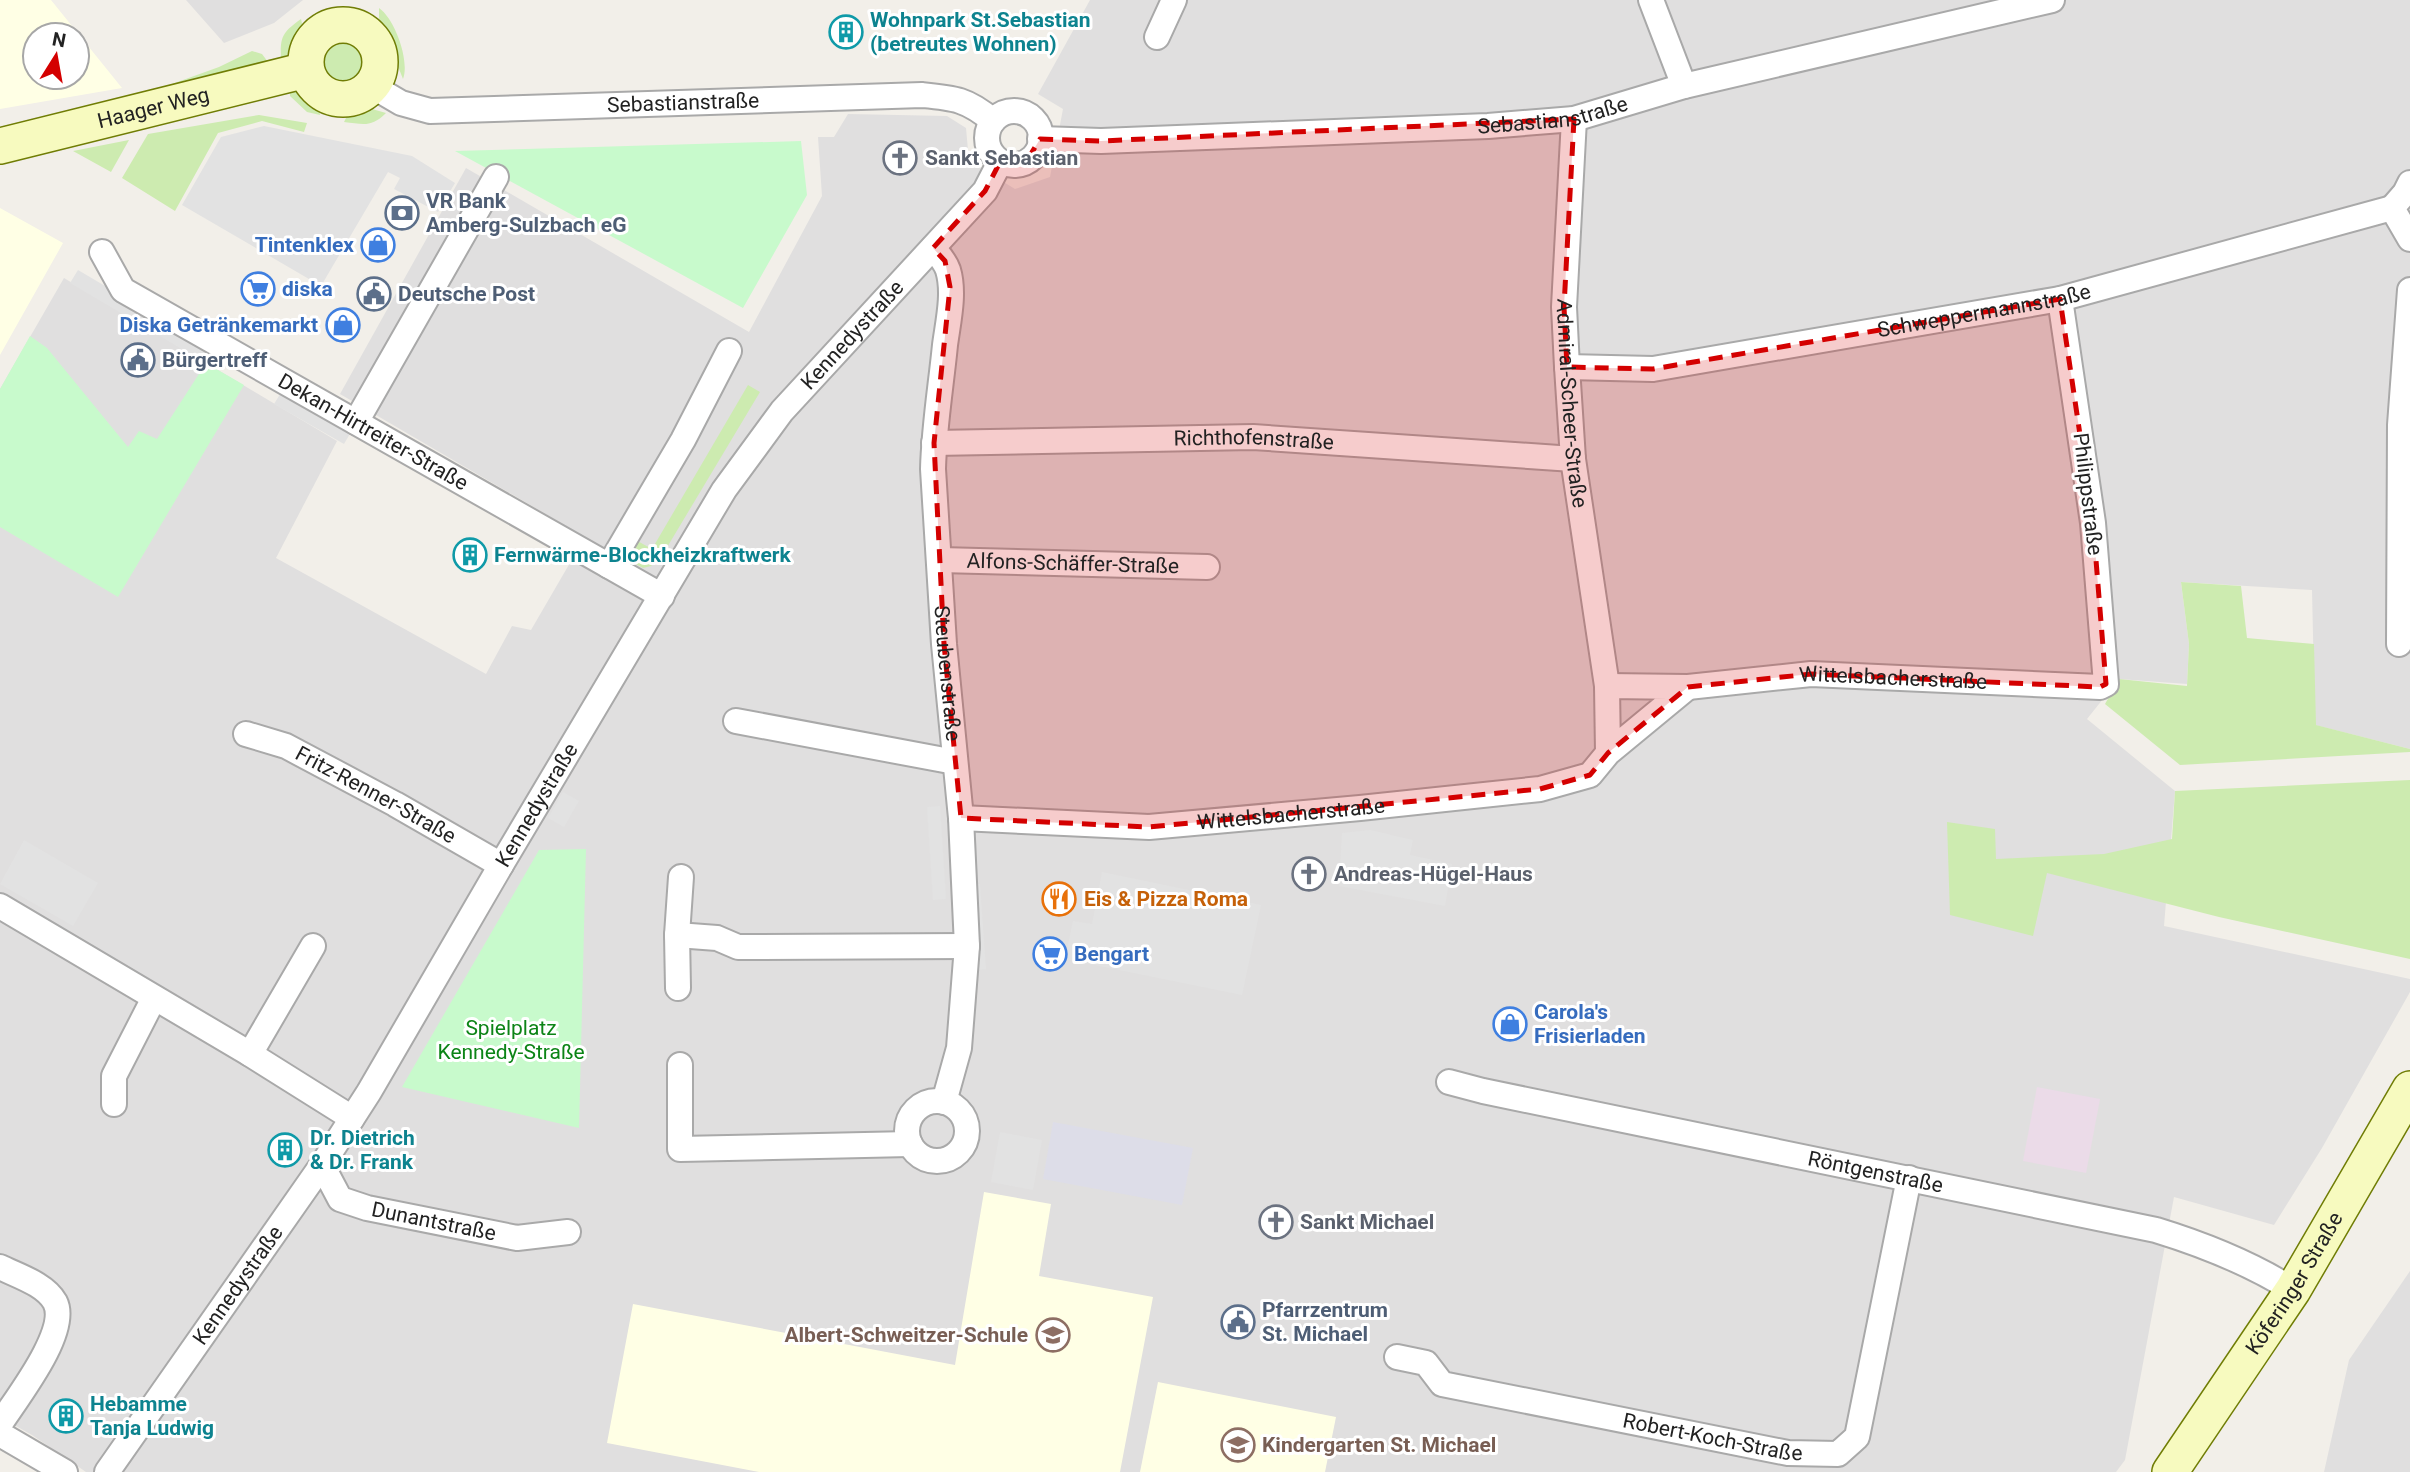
<svg xmlns="http://www.w3.org/2000/svg" width="2410" height="1472" font-family="Roboto,sans-serif">
<rect width="100%" height="100%" fill="#f2efe9"/>
<path fill="#e0dfdf" d="M 186,0 L 303,0 L 274,23 L 224,43 Z
M 1090,0 L 2410,0 L 2410,749 L 2315,725 L 2312,590 L 2181,582 L 2189,644 L 2187,684 L 2119,679 L 2087,719 L 2175,791 L 2164,926 L 2410,979 L 2410,992 L 2322,1148 L 2274,1225 L 2174,1197 L 2125,1460 L 2116,1472 L 86,1472 L 32,1435 L 0,1417 L 0,389 L 64,278 L 337,441 L 276,558 L 486,674 L 512,626 L 531,630 L 585,537 L 340,394 L 466,168 L 749,332 L 822,196 L 818,137 L 834,137 L 848,114 L 947,116 L 966,128 L 969,161 L 1015,189 L 1050,177 L 1063,109 L 1038,94 Z
M 2410,1271 L 2410,1472 L 2324,1472 L 2349,1360 Z"/>
<path fill="#ebdbe8" d="M 2037,1087 L 2100,1099 L 2086,1173 L 2023,1161 Z"/>
<path fill="#ffffe5" fill-rule="evenodd" d="M 0,0 L 51,0 L 122,88 L 0,109 ZM 35,35 L 77,35 L 77,77 L 35,77 Z
M 0,208 L 63,243 L 0,355 Z
M 984,1192 L 1051,1204 L 1039,1276 L 1153,1297 L 1120,1472 L 759,1472 L 607,1443 L 633,1304 L 955,1365 Z
M 1158,1382 L 1336,1417 L 1325,1472 L 1140,1472 Z"/>
<path fill="#cdebb0" d="M 379,8 C 395,19 410,61 403,79 L 379,18 Z
M 301,19 C 306,38 298,51 281,58 C 280,36 283,32 301,19 Z
M323 60a24 24 0 1 1 48 0a24 24 0 1 1-48 0Z
M 252,51 L 262,54 L 268,62 L 147,93 L 219,67 Z
M 290,90 L 312,94 L 318,100 L 320,115 L 307,112 L 290,96 Z
M 358,105 L 386,113 C 371,128 363,124 344,122 L 351,108 Z
M 259,115 L 307,123 L 304,132 L 262,121 L 218,133 L 175,211 L 122,178 L 148,134 Z
M 129,140 L 111,172 L 73,151 Z
M 748,385 L 760,392 L 663,554 L 651,566 L 643,568 L 628,560 L 626,554 L 632,538 L 652,549 Z
M 2181,582 L 2241,586 L 2247,638 L 2314,644 L 2316,725 L 2410,749 L 2410,752 L 2180,765 L 2105,704 L 2119,679 L 2187,686 L 2189,644 Z
M 2410,780 L 2410,959 L 2219,917 L 2047,873 L 2033,936 L 1950,915 L 1947,822 L 1995,829 L 1996,859 L 2104,854 L 2172,839 L 2175,791 Z"/>
<path fill="#c8facc" d="M 801,141 L 807,195 L 743,308 L 455,151 Z
M 30,336 L 47,348 L 128,447 L 139,431 L 157,439 L 206,363 L 244,385 L 118,597 L 0,527 L 0,389 Z
M 586,849 L 579,1128 L 402,1087 L 539,850 Z"/>
<path fill="#e2e2e2" d="M 264,126 L 412,156 L 455,183 L 438,212 L 394,189 L 400,178 L 388,172 L 321,286 L 182,205 L 221,137 Z
M 78,270 L 217,352 L 209,365 L 70,283 Z
M 282,391 L 351,432 L 344,444 L 274,404 Z
M 563,792 L 579,801 L 564,827 L 548,818 Z
M 940,806 L 946,899 L 933,900 L 927,807 Z
M 1370,830 L 1413,840 L 1410,855 L 1452,864 L 1445,906 L 1339,886 L 1342,833 Z
M 24,840 L 98,883 L 73,926 L 0,884 Z
M 1102,872 L 1261,905 L 1242,995 L 1065,959 L 1073,921 L 1092,924 Z
M 972,884 L 980,884 L 986,969 L 978,970 Z
M 1000,1132 L 1042,1140 L 1033,1190 L 991,1182 Z"/>
<path fill="#dddde8" d="M 1053,1122 L 1193,1148 L 1182,1205 L 1043,1179 Z"/>
<g fill="none" stroke-linecap="round" stroke-linejoin="round">
<defs>
<g id="street">
<path d="M 1651,0 L 1684,86"/>
<path d="M 1157,37 L 1174,0"/>
<path id="s1" d="M 372,86 L 401,103 L 430,111 L 922,95 C 954,98 967,99 993,121"/>
<circle cx="1014" cy="138" r="27"/>
<path id="s2" d="M 1574,119 L 1564,307 L 1567,367 L 1573,459 L 1607,686"/>
<path id="s3" d="M 1040,139 L 1101,141 L 1488,126 L 1574,119 L 1684,86 L 2052,0"/>
<path d="M 2410,183 L 2405,193 L 2392,208 L 2410,239"/>
<path id="s4" d="M 933,248 C 939,255 945,261 948,270 C 955,293 948,322 945,345 C 941,386 934,427 933,469 L 944,644 L 961,818 L 967,946 L 959,1048 L 944,1102"/>
<path id="s5" d="M 102,252 L 123,290 L 662,596"/>
<path id="s6" d="M 1567,367 L 1653,369 L 2060,299 L 2392,208"/>
<path d="M 356,422 L 496,177"/>
<path id="s7" d="M 934,443 L 1253,437 L 1573,459"/>
<path id="s8" d="M 940,560 L 1207,567"/>
<path d="M 609,566 L 683,440 L 729,351"/>
<path d="M 2399,644 L 2400,425 L 2410,290"/>
<path id="s9" d="M 1688,687 L 1811,674 L 2100,687 L 2106,684 L 2093,523 L 2060,299"/>
<path d="M 736,721 L 955,762"/>
<path id="s10" d="M 246,734 L 286,746 L 395,804 L 501,865"/>
<path id="s11" d="M 961,818 L 1149,827 L 1360,808 L 1540,789 L 1590,775 L 1608,753 L 1688,687 L 1607,686 L 1608,753"/>
<path d="M 0,906 L 250,1054 L 352,1118"/>
<path d="M 677,935 L 717,938 L 738,947 L 967,946"/>
<path d="M 678,988 L 677,935 L 681,877"/>
<path d="M 250,1054 L 313,946"/>
<path d="M 680,1065 L 680,1149 L 910,1144"/>
<path id="s12" d="M 1449,1082 L 1483,1091 L 2156,1230 C 2205,1245 2250,1263 2293,1290"/>
<circle cx="937" cy="1131" r="30"/>
<path d="M 114,1104 L 114,1076 L 154,998"/>
<path id="s13" d="M 322,1165 L 340,1199 L 367,1208 L 517,1238 L 568,1232"/>
<path d="M 0,1267 C 18,1276 45,1284 55,1302 C 70,1331 16,1399 0,1424"/>
<path id="s14" d="M 1397,1357 L 1426,1363 L 1442,1384 L 1788,1453 L 1838,1454 L 1857,1437 L 1909,1178"/>
<path d="M 0,1434 L 65,1472"/>
<path id="s15" d="M 107,1472 L 322,1165 L 369,1092 L 501,865 L 724,490 L 782,411 L 985,191 L 1000,162"/>
</g>
<g id="secondary">
<circle cx="343" cy="62" r="37"/>
<path id="s16" d="M 0,146 L 306,70"/>
<path id="s17" d="M 2170,1472 L 2293,1290 L 2410,1089"/>
</g>
</defs>
<use href="#street" stroke="#a9a9a9" stroke-width="28"/>
<use href="#secondary" stroke="#707d05" stroke-width="38"/>
<use href="#street" stroke="#fff" stroke-width="24"/>
<use href="#secondary" stroke="#f7fabf" stroke-width="35"/>
</g>
<path fill="#d40000" fill-opacity="0.2" stroke="#d40000" stroke-width="5" stroke-dasharray="14 9" stroke-linejoin="round" d="M 1574,119 L 1564,307 L 1567,367 L 1653,369 L 2060,299 L 2093,523 L 2106,684 L 2100,687 L 1811,674 L 1688,687 L 1608,753 L 1590,775 L 1540,789 L 1149,827 L 961,818 L 944,644 L 934,443 L 950,287 L 945,261 L 933,248 L 985,191 L 1000,162 L 1026,162 L 1040,139 L 1101,141 Z"/>
<defs>
<symbol id="building-ring" viewBox="-11 -11 22 22"><circle r="9.5" fill="#fff" stroke="#0f9aa8" stroke-width="1.5"/><path d="M-4-6H4V6H1V3H-1V6H-4ZM-2.5-4.3h1.7v1.8h-1.7ZM.8-4.3h1.7v1.8H.8ZM-2.5-1h1.7V.8h-1.7ZM.8-1h1.7V.8H.8Z" fill="#0f9aa8"/></symbol>
<symbol id="church-ring" viewBox="-11 -11 22 22"><circle r="9.5" fill="#fff" stroke="#6b7280" stroke-width="1.5"/><path d="M-1.2-6h2.4v3.5h3.3v2.4h-3.3V6h-2.4V-.1h-3.3v-2.4h3.3Z" fill="#6b7280"/></symbol>
<symbol id="bank-ring" viewBox="-11 -11 22 22"><circle r="9.5" fill="#fff" stroke="#5c6f8a" stroke-width="1.5"/><path d="M-6-4H6V4H-6ZM0-2.3a2.3 2.3 0 1 0 0 4.6a2.3 2.3 0 1 0 0-4.6Z" fill="#5c6f8a"/></symbol>
<symbol id="shop-ring" viewBox="-11 -11 22 22"><circle r="9.5" fill="#fff" stroke="#3f7fe0" stroke-width="1.5"/><path d="M-5-2.5h2.3a2.7 3.5 0 0 1 5.4 0H5L5.5 6h-11ZM-1.5-2.5h3a1.5 2.3 0 0 0-3 0Z" fill="#3f7fe0"/></symbol>
<symbol id="supermarket-ring" viewBox="-11 -11 22 22"><circle r="9.5" fill="#fff" stroke="#3f7fe0" stroke-width="1.5"/><path d="M-6-5.5h2.5l.6 2H6L4.5 2H-2.5L-4.4-4H-6ZM-1.5 3.2a1.3 1.3 0 1 0 .1 0ZM3 3.2a1.3 1.3 0 1 0 .1 0Z" fill="#3f7fe0"/></symbol>
<symbol id="civic-ring" viewBox="-11 -11 22 22"><circle r="9.5" fill="#fff" stroke="#5c6f8a" stroke-width="1.5"/><path d="M-.6-6.5H3V-4.5H.6V-3L4-1V1h2V6H-6V1h2V-1L-.6-3ZM-1.2 2.5V6h2.4V2.5Z" fill="#5c6f8a"/></symbol>
<symbol id="restaurant-ring" viewBox="-11 -11 22 22"><circle r="9.5" fill="#fff" stroke="#e8710a" stroke-width="1.5"/><path d="M-5-6h1v4h1v-4h1v4h1v-4h1v5L-1.5 .5V6h-2V.5L-5-1ZM5-6V6H3V1.5H1.5Q1.5-4 5-6Z" fill="#e8710a"/></symbol>
<symbol id="school-ring" viewBox="-11 -11 22 22"><circle r="9.5" fill="#fff" stroke="#8d6e63" stroke-width="1.5"/><path d="M0-5L7-2L0 1L-7-2ZM-4 1L0 2.5L4 1V4Q0 6-4 4Z" fill="#8d6e63"/></symbol>
</defs>
<g fill-rule="evenodd">
<use href="#building-ring" x="827" y="13" width="38" height="38"/>
<use href="#church-ring" x="881" y="139" width="38" height="38"/>
<use href="#bank-ring" x="383" y="194" width="38" height="38"/>
<use href="#shop-ring" x="359" y="226" width="38" height="38"/>
<use href="#supermarket-ring" x="239" y="270" width="38" height="38"/>
<use href="#civic-ring" x="355" y="275" width="38" height="38"/>
<use href="#shop-ring" x="324" y="306" width="38" height="38"/>
<use href="#civic-ring" x="119" y="341" width="38" height="38"/>
<use href="#building-ring" x="451" y="536" width="38" height="38"/>
<use href="#church-ring" x="1290" y="855" width="38" height="38"/>
<use href="#restaurant-ring" x="1040" y="880" width="38" height="38"/>
<use href="#supermarket-ring" x="1031" y="935" width="38" height="38"/>
<use href="#shop-ring" x="1491" y="1005" width="38" height="38"/>
<use href="#building-ring" x="266" y="1131" width="38" height="38"/>
<use href="#church-ring" x="1257" y="1203" width="38" height="38"/>
<use href="#civic-ring" x="1219" y="1303" width="38" height="38"/>
<use href="#school-ring" x="1034" y="1316" width="38" height="38"/>
<use href="#building-ring" x="47" y="1397" width="38" height="38"/>
<use href="#school-ring" x="1219" y="1426" width="38" height="38"/>
</g>
<g text-anchor="middle" dominant-baseline="central" stroke-width="6" stroke-linejoin="round" paint-order="stroke">
<g font-size="21" font-weight="bold" fill="#0d838f" stroke="#fff" text-anchor="start">
<text x="870" y="20">Wohnpark St.Sebastian<tspan x="870" dy="24">(betreutes Wohnen)</tspan></text>
<text x="494" y="555">Fernwärme-Blockheizkraftwerk</text>
<text x="310" y="1138">Dr. Dietrich<tspan x="310" dy="24">&amp; Dr. Frank</tspan></text>
<text x="90" y="1404">Hebamme<tspan x="90" dy="24">Tanja Ludwig</tspan></text>
</g>
<g font-size="21" fill="#222" stroke="#fff">
<text stroke="none"><textPath href="#s1" startOffset="317">Sebastianstraße</textPath></text>
<text stroke="none"><textPath href="#s16" startOffset="158">Haager Weg</textPath></text>
<text stroke="none"><textPath href="#s3" startOffset="514">Sebastianstraße</textPath></text>
<text stroke="none"><textPath href="#s6" startOffset="422">Schweppermannstraße</textPath></text>
<text stroke="none"><textPath href="#s15" startOffset="1362">Kennedystraße</textPath></text>
<text stroke="none"><textPath href="#s2" startOffset="285">Admiral-Scheer-Straße</textPath></text>
<text stroke="none"><textPath href="#s5" startOffset="331">Dekan-Hirtreiter-Straße</textPath></text>
<text stroke="none"><textPath href="#s7" startOffset="320">Richthofenstraße</textPath></text>
<text transform="translate(2088 494) rotate(83)">Philippstraße</text>
<text stroke="none"><textPath href="#s8" startOffset="133">Alfons-Schäffer-Straße</textPath></text>
<text stroke="none"><textPath href="#s4" startOffset="432">Steubenstraße</textPath></text>
<text stroke="none"><textPath href="#s9" startOffset="206">Wittelsbacherstraße</textPath></text>
<text stroke="none"><textPath href="#s10" startOffset="144">Fritz-Renner-Straße</textPath></text>
<text stroke="none"><textPath href="#s15" startOffset="794">Kennedystraße</textPath></text>
<text stroke="none"><textPath href="#s11" startOffset="331">Wittelsbacherstraße</textPath></text>
<text stroke="none"><textPath href="#s12" startOffset="436">Röntgenstraße</textPath></text>
<text stroke="none"><textPath href="#s13" startOffset="135">Dunantstraße</textPath></text>
<text stroke="none"><textPath href="#s17" startOffset="226">Köferinger Straße</textPath></text>
<text stroke="none"><textPath href="#s15" startOffset="228">Kennedystraße</textPath></text>
<text stroke="none"><textPath href="#s14" startOffset="332">Robert-Koch-Straße</textPath></text>
</g>
<g font-size="21" font-weight="bold" fill="#5b616d" stroke="#fff" text-anchor="start">
<text x="925" y="158">Sankt Sebastian</text>
<text x="1334" y="874">Andreas-Hügel-Haus</text>
<text x="1300" y="1222">Sankt Michael</text>
</g>
<g font-size="21" font-weight="bold" fill="#4e5e75" stroke="#fff" text-anchor="start">
<text x="426" y="201">VR Bank<tspan x="426" dy="24">Amberg-Sulzbach eG</tspan></text>
<text x="398" y="294">Deutsche Post</text>
<text x="162" y="360">Bürgertreff</text>
<text x="1262" y="1310">Pfarrzentrum<tspan x="1262" dy="24">St. Michael</tspan></text>
</g>
<g font-size="21" font-weight="bold" fill="#366cbe" stroke="#fff" text-anchor="start">
<text x="354" y="245" text-anchor="end">Tintenklex</text>
<text x="282" y="289">diska</text>
<text x="318" y="325" text-anchor="end">Diska Getränkemarkt</text>
<text x="1074" y="954">Bengart</text>
<text x="1534" y="1012">Carola's<tspan x="1534" dy="24">Frisierladen</tspan></text>
</g>
<g font-size="21" font-weight="bold" fill="#c56008" stroke="#fff" text-anchor="start">
<text x="1084" y="899">Eis &amp; Pizza Roma</text>
</g>
<g font-size="21" fill="#0c8416" stroke="#fff">
<text x="511" y="1028">Spielplatz<tspan x="511" dy="24">Kennedy-Straße</tspan></text>
</g>
<g font-size="21" font-weight="bold" fill="#785e54" stroke="#fff" text-anchor="end">
<text x="1028" y="1335">Albert-Schweitzer-Schule</text>
<text x="1262" y="1445" text-anchor="start">Kindergarten St. Michael</text>
</g>
</g>
<g transform="translate(56 56) rotate(11)"><circle r="33" fill="#ffffff" stroke="#a7a7a7" stroke-width="2"/>
<path d="M0-5L12 26L0 18L-12 26Z" fill="#d40000"/>
<text y="-10" font-size="19" font-weight="bold" text-anchor="middle" fill="#222222">N</text>
</g>
</svg>
